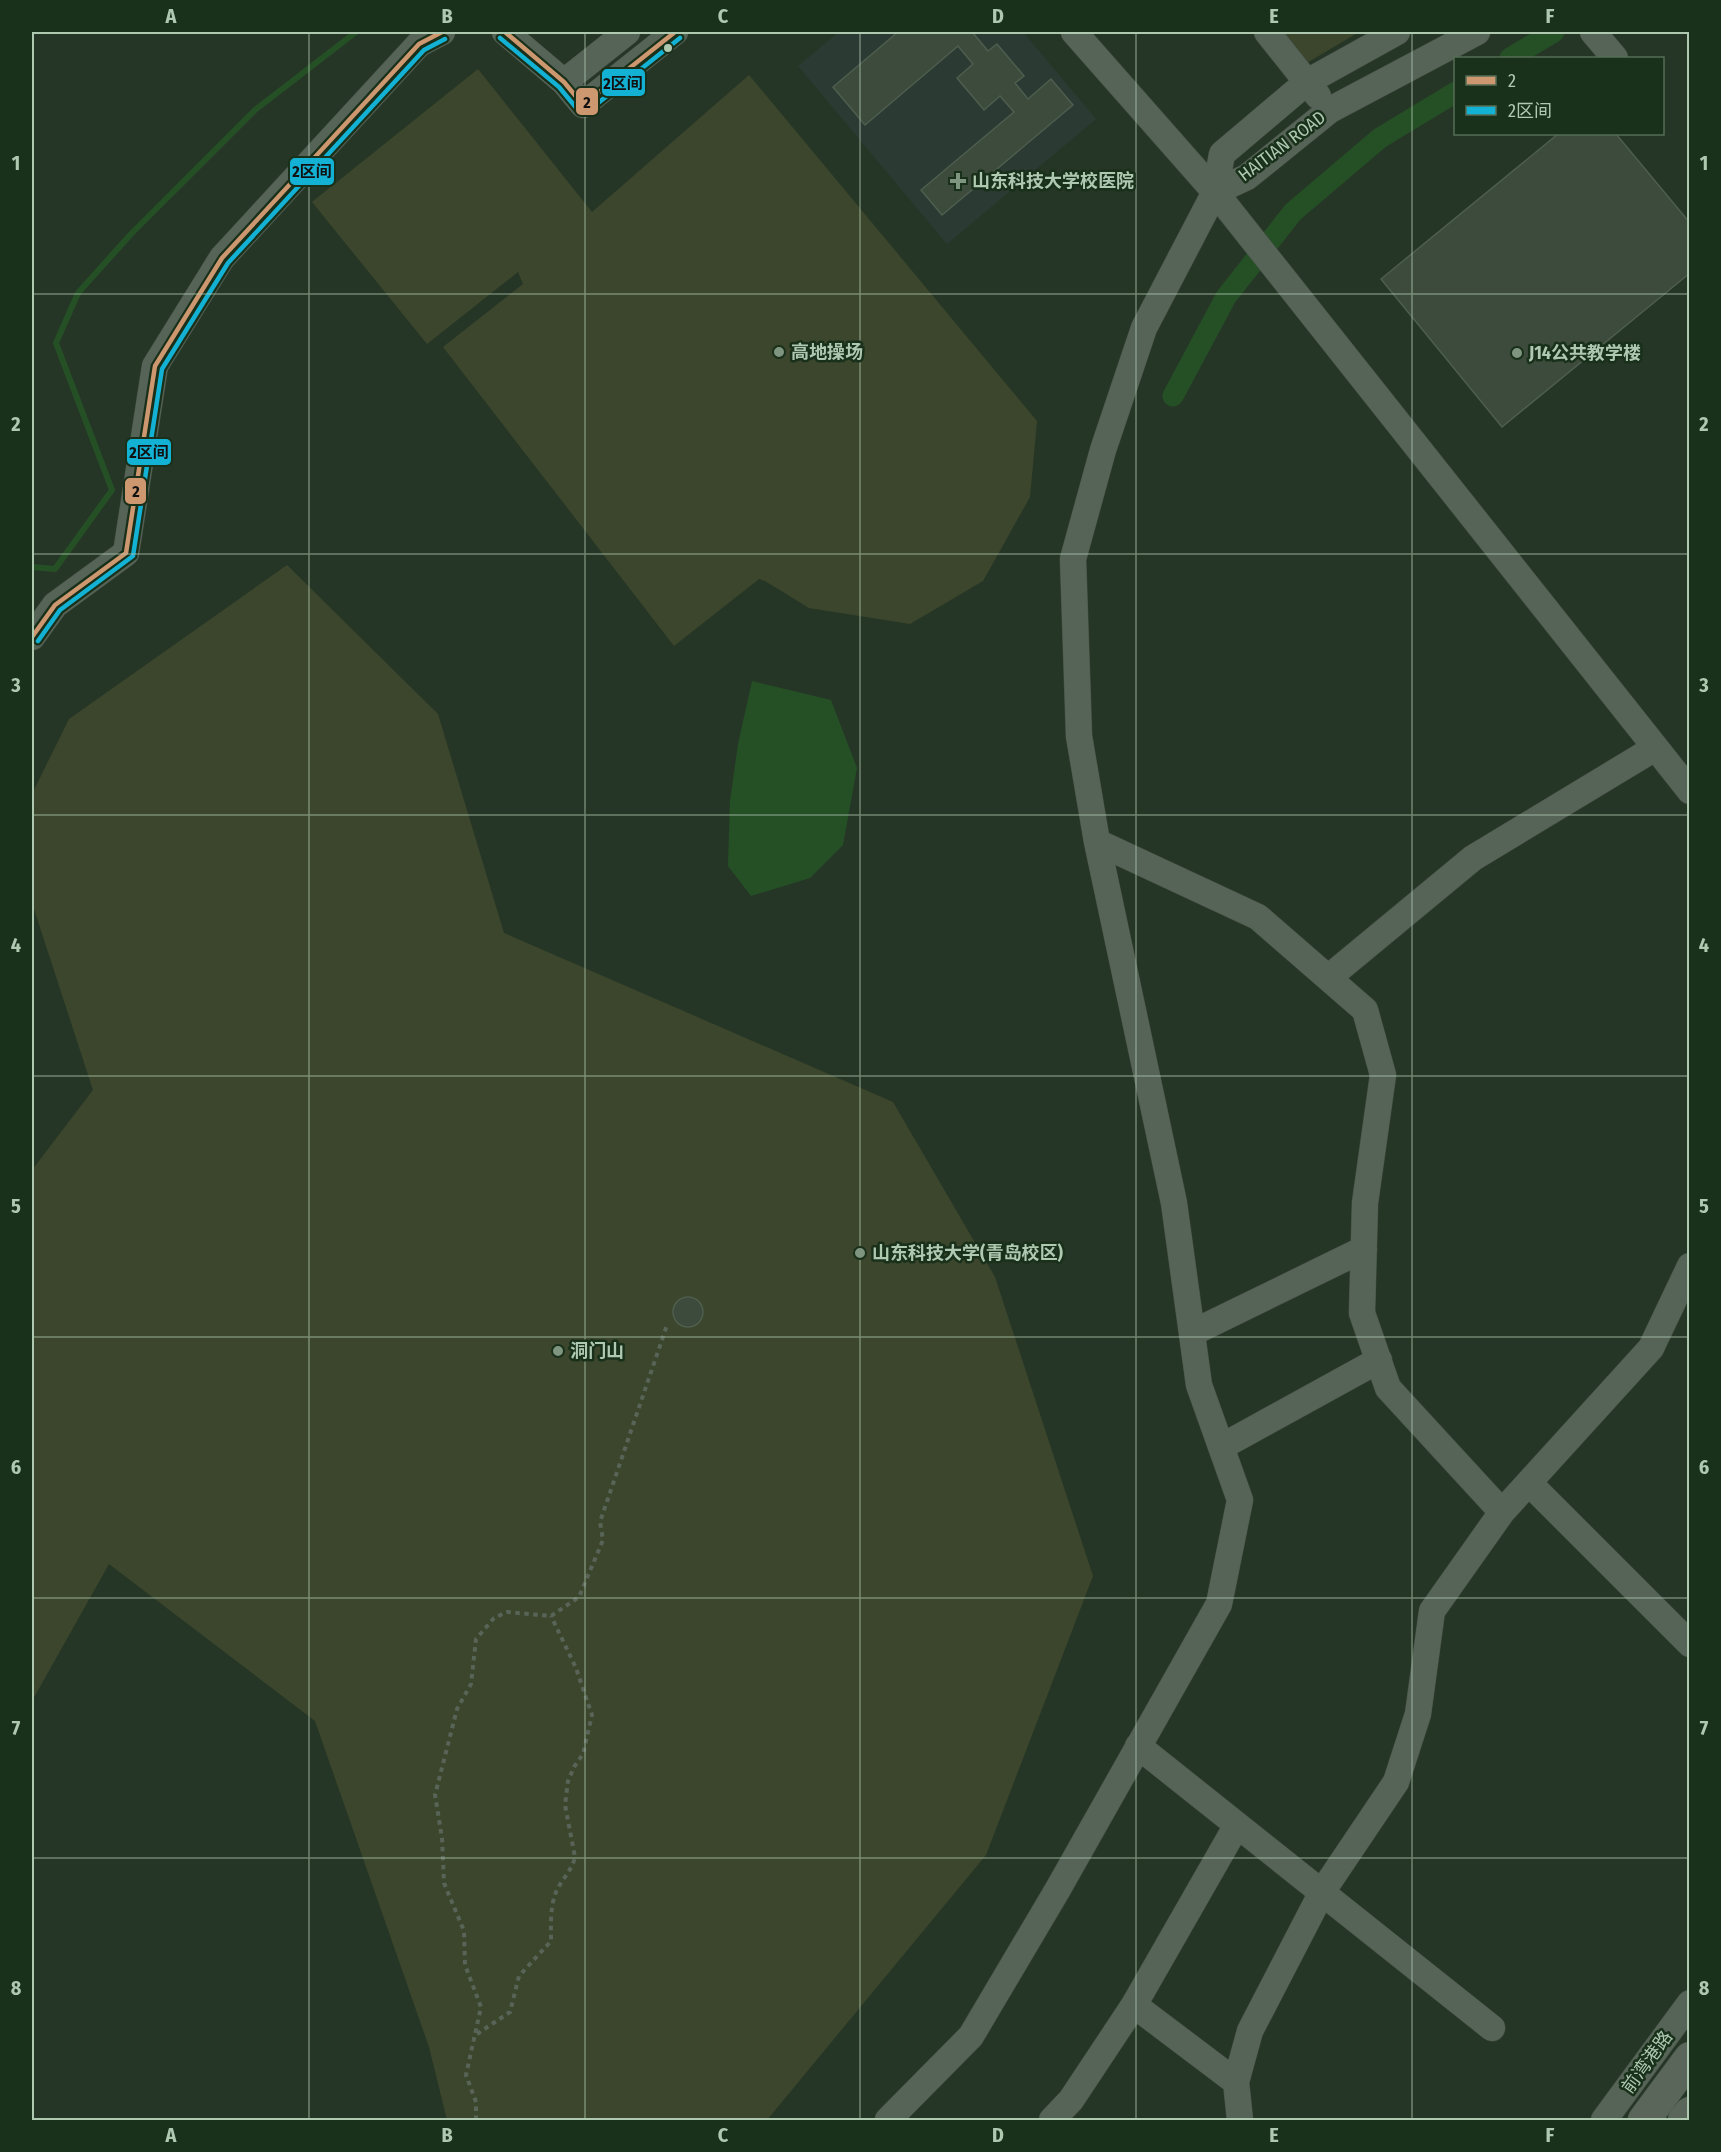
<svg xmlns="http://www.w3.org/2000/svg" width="1721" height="2152" font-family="'Fira Sans Condensed','Noto Sans SC',sans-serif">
<rect width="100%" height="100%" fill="#263626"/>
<path fill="#2b3b34" d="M 839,32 L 1023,32 L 1096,119 L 947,244 L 798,66 Z"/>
<path fill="#3c462c" d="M 1281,32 L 1359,32 L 1305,64 Z
M 478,69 L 592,212 L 749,75 L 1037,421 L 1030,497 L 983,581 L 910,624 L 809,608 L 765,581 L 759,579 L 674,646 L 443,347 L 523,284 L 518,272 L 427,344 L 312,202 Z
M 287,565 L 438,714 L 504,933 L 893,1102 L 995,1277 L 1093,1576 L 986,1855 L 767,2120 L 447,2120 L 429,2047 L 315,1721 L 109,1564 L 32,1701 L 32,1170 L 93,1090 L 32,903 L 32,794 L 69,719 Z"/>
<path fill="#255026" d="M 752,681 L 831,700 L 857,768 L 843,845 L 810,878 L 751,896 L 728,866 L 730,801 L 738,744 Z"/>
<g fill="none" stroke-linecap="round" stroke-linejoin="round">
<path stroke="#255026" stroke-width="6" d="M 32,567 L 55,569 L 112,490 L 56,343 L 78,293 L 131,234 L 255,110 L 356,32"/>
<path stroke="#255026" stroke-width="21" d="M 1510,58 L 1554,32
M 1173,396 L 1226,297 L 1293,212 L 1380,138 L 1456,92"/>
</g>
<path fill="#3c4b3c" stroke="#4e5e4e" stroke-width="1.5" d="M 898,32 L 976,32 L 973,33 L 988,51 L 997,44 L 1024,76 L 1015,83 L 1028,99 L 1051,79 L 1073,105 L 942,215 L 921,190 L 1014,112 L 1000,96 L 984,110 L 957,78 L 973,64 L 958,46 L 865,125 L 833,87 Z
M 1558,134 L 1616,134 L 1690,223 L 1690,273 L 1502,427 L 1381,279 Z
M673 1312a15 15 0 1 1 30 0a15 15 0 1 1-30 0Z"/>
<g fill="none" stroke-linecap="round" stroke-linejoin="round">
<defs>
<path id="minor" d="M 505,32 L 564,82 L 583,105 L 675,32
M 1074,32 L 1215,192 L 1690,791
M 1267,32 L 1318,96
M 1593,32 L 1615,58
M 564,82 L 627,32
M 1215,192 L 1247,177 L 1330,110 L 1477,32
M 32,637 L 55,605 L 126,553 L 155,366 L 222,258 L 419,44 L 442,32
M 1097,842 L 1258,917 L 1365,1010 L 1383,1075 L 1365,1203 L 1362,1313 L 1388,1388 L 1502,1512
M 1328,978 L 1473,858 L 1655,748
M 1192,1333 L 1364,1249
M 1221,1447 L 1379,1360
M 1529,1483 L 1690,1644
M 1138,1746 L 1492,2028
M 1134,2005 L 1236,2082
M 888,2120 L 971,2036 L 1058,1889 L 1219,1604 L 1240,1500 L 1199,1385 L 1174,1203 L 1097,842 L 1079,736 L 1073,559 L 1103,450 L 1144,328 L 1215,192 L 1222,154 L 1307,82 L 1397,32
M 1052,2120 L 1071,2100 L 1134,2005 L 1237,1825
M 1240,2120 L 1236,2082 L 1250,2031 L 1322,1892 L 1396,1782 L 1418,1714 L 1432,1611 L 1502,1512 L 1651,1348 L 1690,1266
M 1604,2120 L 1690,2003"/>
<path id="major" d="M 1644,2120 L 1690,2058
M 1684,2120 L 1690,2113"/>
</defs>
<use href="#minor" stroke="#434e43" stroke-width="27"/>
<use href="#major" stroke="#435244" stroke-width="33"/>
<path stroke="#596458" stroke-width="4" stroke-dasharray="4.5 4.5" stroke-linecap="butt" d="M 477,2034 L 510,2012 L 519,1976 L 551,1941 C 551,1925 550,1907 556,1892 C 561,1880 572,1871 575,1857 L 565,1805 L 568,1781 L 574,1767 L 583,1754 L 592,1715 L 576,1668 L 551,1616
M 476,2120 L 476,2102 L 466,2075 L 481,2007 L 465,1965 L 464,1931 L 444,1883 L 442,1838 L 435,1795 L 457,1709 L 471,1684 L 476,1639 L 494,1618 L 507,1612 L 551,1616 L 579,1597 L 603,1540 L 600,1522 L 667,1325"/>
<use href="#minor" stroke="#566457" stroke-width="26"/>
<use href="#major" stroke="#596659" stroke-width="32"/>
<defs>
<path id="bus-1" d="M 505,32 L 564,82 L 583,105 L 675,32
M 32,637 L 55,605 L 126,553 L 155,366 L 222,258 L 419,44 L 442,32"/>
<path id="bus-2" d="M 500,38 L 559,87 L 578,110 L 583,112 L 588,111 L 680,38
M 38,641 L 60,610 L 133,556 L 162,369 L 228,263 L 424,50 L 445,39"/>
</defs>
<use href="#bus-1" stroke="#19301a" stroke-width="9"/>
<use href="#bus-2" stroke="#19301a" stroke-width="9"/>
<use href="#bus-1" stroke="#cd976f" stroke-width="4.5"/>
<use href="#bus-2" stroke="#13b2d5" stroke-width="4.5"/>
</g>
<path fill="none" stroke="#afc8b0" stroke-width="1.5" stroke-opacity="0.55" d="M 309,32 L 309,2120M 585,32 L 585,2120M 860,32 L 860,2120M 1136,32 L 1136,2120M 1412,32 L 1412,2120M 32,294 L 1690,294M 32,554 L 1690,554M 32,815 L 1690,815M 32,1076 L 1690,1076M 32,1337 L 1690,1337M 32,1598 L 1690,1598M 32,1858 L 1690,1858"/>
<circle fill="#afc8b0" stroke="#19301a" stroke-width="2" cx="668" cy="48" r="5"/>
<g fill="#7f9580" stroke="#19301a" stroke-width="2">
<path d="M955 172h6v6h6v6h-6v6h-6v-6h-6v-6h6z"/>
<circle cx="779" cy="352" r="6"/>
<circle cx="1517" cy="353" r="6"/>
<circle cx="860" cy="1253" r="6"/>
<circle cx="558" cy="1351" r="6"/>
</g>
<g text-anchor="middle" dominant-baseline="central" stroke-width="5" stroke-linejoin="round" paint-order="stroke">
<g font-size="18" fill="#afc8b0" stroke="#19301a">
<text transform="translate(1282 146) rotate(-37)">HAITIAN ROAD</text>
<text transform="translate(1647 2062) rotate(-54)">前湾港路</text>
</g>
<g font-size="18" font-weight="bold" fill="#afc8b0" stroke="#19301a" text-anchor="start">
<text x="972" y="181">山东科技大学校医院</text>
<text x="791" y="352">高地操场</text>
<text x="1529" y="353">J14公共教学楼</text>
<text x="872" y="1253">山东科技大学(青岛校区)</text>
<text x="570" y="1351">洞门山</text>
</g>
</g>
<g stroke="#19301a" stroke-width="2">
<rect x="601" y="68" width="45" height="29" rx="6" fill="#13b2d5"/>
<rect x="575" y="87" width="24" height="29" rx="6" fill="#cd976f"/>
<rect x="289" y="157" width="46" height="29" rx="6" fill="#13b2d5"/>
<rect x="126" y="438" width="46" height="28" rx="6" fill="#13b2d5"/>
<rect x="124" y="477" width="23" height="28" rx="6" fill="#cd976f"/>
</g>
<g font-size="16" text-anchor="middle" font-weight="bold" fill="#111">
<text x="623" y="89">2区间</text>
<text x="587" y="108">2</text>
<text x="312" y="177">2区间</text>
<text x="149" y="458">2区间</text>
<text x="136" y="497">2</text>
</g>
<rect width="1721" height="2152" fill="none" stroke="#19301a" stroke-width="66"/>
<rect x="1454" y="57" width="210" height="78" fill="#19301a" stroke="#556d56" stroke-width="1.5"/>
<rect x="1466" y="76" width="30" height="9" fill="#cd976f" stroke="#556d56" stroke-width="1.5"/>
<text x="1508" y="87" font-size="18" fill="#afc8b0">2</text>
<rect x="1466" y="106" width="30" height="9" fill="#13b2d5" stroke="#556d56" stroke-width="1.5"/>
<text x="1508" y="117" font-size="18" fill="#afc8b0">2区间</text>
<rect x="33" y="33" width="1655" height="2086" fill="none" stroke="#afc8b0" stroke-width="2"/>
<g font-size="20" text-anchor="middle" font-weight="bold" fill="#afc8b0">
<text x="171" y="23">A</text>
<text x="447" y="23">B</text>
<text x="723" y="23">C</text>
<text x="998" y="23">D</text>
<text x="1274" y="23">E</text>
<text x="1550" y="23">F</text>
<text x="16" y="170">1</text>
<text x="1704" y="170">1</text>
<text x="16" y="431">2</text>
<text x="1704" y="431">2</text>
<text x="16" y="692">3</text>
<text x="1704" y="692">3</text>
<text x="16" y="952">4</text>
<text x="1704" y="952">4</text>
<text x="16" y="1213">5</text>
<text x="1704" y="1213">5</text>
<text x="16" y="1474">6</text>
<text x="1704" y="1474">6</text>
<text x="16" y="1735">7</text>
<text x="1704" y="1735">7</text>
<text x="16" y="1995">8</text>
<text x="1704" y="1995">8</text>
<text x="171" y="2142">A</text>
<text x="447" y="2142">B</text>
<text x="723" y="2142">C</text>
<text x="998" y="2142">D</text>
<text x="1274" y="2142">E</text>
<text x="1550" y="2142">F</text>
</g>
</svg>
